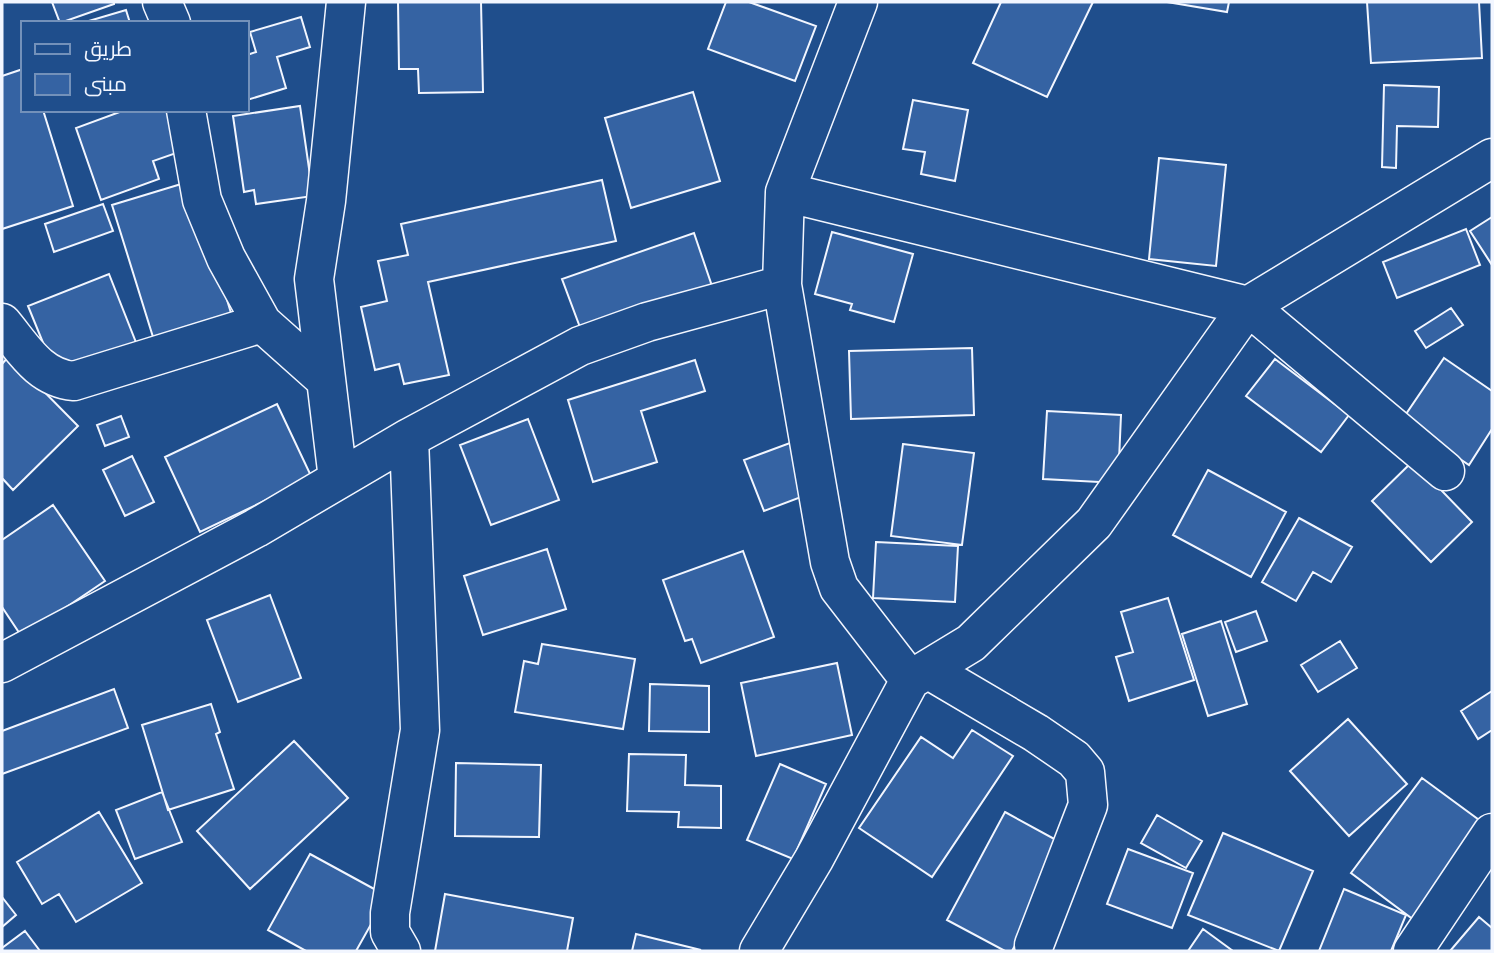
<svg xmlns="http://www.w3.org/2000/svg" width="1494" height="953" font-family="Poppins,Cairo,sans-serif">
<rect width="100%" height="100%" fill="#1f4e8c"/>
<path fill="#3563a3" stroke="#f2f6ff" stroke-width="2" d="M 52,2 L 114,2 L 114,4 L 60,23 Z
M 398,2 L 481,2 L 483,92 L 419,93 L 418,69 L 399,69 Z
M 726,2 L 749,2 L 816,26 L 795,81 L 708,49 Z
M 1001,2 L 1093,2 L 1047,97 L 973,63 Z
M 1167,2 L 1229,2 L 1227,12 Z
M 1367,2 L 1479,2 L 1482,58 L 1371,63 Z
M 126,10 L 130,23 L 82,23 Z
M 301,17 L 310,47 L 277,57 L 286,88 L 247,100 L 247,55 L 256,52 L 250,32 Z
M 23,69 L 23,110 L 43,110 L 73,206 L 2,229 L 2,76 Z
M 1384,85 L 1439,87 L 1438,127 L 1397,126 L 1396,168 L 1382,167 Z
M 693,92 L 720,181 L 631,208 L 605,118 Z
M 913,100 L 968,110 L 955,181 L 921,174 L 925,152 L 903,149 Z
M 300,106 L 313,196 L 256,204 L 254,190 L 244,192 L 233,116 Z
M 125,110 L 171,110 L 185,150 L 153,161 L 159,179 L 101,200 L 76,128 Z
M 1159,158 L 1226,165 L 1216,266 L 1149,259 Z
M 602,180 L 616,241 L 428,282 L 449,375 L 404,384 L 399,364 L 375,370 L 361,307 L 387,301 L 378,261 L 408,255 L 401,224 Z
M 191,181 L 231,313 L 153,337 L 112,205 Z
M 103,204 L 113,231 L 54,252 L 45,224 Z
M 1492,217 L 1492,265 L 1470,231 Z
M 1466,229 L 1480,265 L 1397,298 L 1383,262 Z
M 832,232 L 913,254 L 894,322 L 850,310 L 852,304 L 815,294 Z
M 694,233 L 714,292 L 584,338 L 562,279 Z
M 109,274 L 137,345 L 57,377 L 28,306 Z
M 1451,308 L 1463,325 L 1426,348 L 1415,331 Z
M 972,348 L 974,415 L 851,419 L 849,351 Z
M 9,356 L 78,426 L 13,490 L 2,478 L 2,364 Z
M 1444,358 L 1492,391 L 1492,429 L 1469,465 L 1402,420 Z
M 1275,359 L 1349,415 L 1321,452 L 1246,396 Z
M 695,360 L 705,391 L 641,411 L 657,462 L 593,482 L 568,400 Z
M 277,404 L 312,478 L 200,532 L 165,457 Z
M 1047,411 L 1121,415 L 1118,483 L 1043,479 Z
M 121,416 L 129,437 L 105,446 L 97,425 Z
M 528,419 L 559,500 L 491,525 L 460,445 Z
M 798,440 L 817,491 L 764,511 L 744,460 Z
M 903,444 L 974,453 L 962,545 L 891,536 Z
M 132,456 L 154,502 L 125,516 L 103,470 Z
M 1413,461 L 1472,522 L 1431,562 L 1372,501 Z
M 1208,470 L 1286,512 L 1251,577 L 1173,535 Z
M 53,505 L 105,581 L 22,637 L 2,607 L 2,540 Z
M 1299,518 L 1352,547 L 1331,582 L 1313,572 L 1296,601 L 1262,582 Z
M 876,542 L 958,546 L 955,602 L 873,598 Z
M 547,549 L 566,609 L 483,635 L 464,576 Z
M 743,551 L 774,637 L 701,663 L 692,639 L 685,641 L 663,580 Z
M 270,595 L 301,678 L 238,702 L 207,620 Z
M 1168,598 L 1194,680 L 1129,701 L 1116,657 L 1133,652 L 1121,612 Z
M 1256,611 L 1267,641 L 1236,652 L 1225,622 Z
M 1221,621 L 1247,704 L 1208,716 L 1182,634 Z
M 1340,641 L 1357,668 L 1318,692 L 1301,665 Z
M 542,644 L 635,659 L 623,729 L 515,712 L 524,661 L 538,664 Z
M 837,663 L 852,735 L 756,756 L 741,683 Z
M 650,684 L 709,686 L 709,732 L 649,731 Z
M 114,689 L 128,728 L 2,774 L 2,731 Z
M 1492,691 L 1492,730 L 1478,739 L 1461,711 Z
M 211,704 L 220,732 L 216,734 L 234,789 L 168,810 L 142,725 Z
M 1348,719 L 1407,784 L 1349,836 L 1290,771 Z
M 972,730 L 1013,756 L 932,877 L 859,828 L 921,737 L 953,758 Z
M 294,741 L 348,798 L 250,889 L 197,831 Z
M 629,754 L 686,755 L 685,785 L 721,786 L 721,828 L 678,827 L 679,812 L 627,811 Z
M 456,763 L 541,765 L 539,837 L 455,836 Z
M 780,764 L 826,784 L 793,859 L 747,840 Z
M 1422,778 L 1490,828 L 1418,923 L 1351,873 Z
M 162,792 L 182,842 L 135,859 L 116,810 Z
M 99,812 L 142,883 L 76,922 L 59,894 L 42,904 L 17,862 Z
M 1005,812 L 1069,847 L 1012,951 L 1005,951 L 947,920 Z
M 1157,815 L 1202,841 L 1186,868 L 1141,843 Z
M 1223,833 L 1313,871 L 1279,951 L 1188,915 Z
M 1128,849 L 1193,873 L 1172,928 L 1107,904 Z
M 310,854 L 387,896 L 356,951 L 306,951 L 268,930 Z
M 1344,889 L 1406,915 L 1391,951 L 1319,951 Z
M 445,894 L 573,918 L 567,951 L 435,951 Z
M 2,897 L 16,915 L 2,927 Z
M 1479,917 L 1492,928 L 1492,951 L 1450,951 Z
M 1203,929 L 1233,951 L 1188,951 Z
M 25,931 L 40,951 L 2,951 L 2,948 Z
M 636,934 L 701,950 L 632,951 Z"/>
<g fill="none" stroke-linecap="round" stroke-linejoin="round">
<defs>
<path id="minor" d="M 162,2 L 171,23
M 186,110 L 202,200 L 226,258 L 262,323 L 326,380
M 785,192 L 1248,306 L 1492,158
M 2,323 C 23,348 39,378 74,381 L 262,323
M 338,479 L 314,279 L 326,201 L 346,2
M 2,663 L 256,528 L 409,438 L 580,346 L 647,322 L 782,285
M 929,670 L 1036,733 L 1074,759 L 1085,772 L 1088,805 L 1034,945
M 910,680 L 971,643 L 1094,523 L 1248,306 L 1445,471
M 401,951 L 390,932 L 390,913 L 420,730 L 409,438
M 759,951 L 814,859 L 910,680 L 839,588 L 830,562 L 782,285 L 785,192 L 858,2
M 1413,951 L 1492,833"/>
</defs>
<use href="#minor" stroke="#f2f6ff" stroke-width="41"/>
<use href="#minor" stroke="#1f4e8c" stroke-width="38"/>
</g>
<rect width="1494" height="953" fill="none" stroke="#f2f6ff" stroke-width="7"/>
<rect x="21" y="21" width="228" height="91" fill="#1f4e8c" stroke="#7391ba" stroke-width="2"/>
<rect x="35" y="44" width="35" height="10" fill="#1f4e8c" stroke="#7391ba" stroke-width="2"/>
<text x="84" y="56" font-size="21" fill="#f2f6ff">طريق</text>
<rect x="35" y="74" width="35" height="21" fill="#3563a3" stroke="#7391ba" stroke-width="2"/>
<text x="84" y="91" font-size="21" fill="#f2f6ff">مبنى</text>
</svg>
